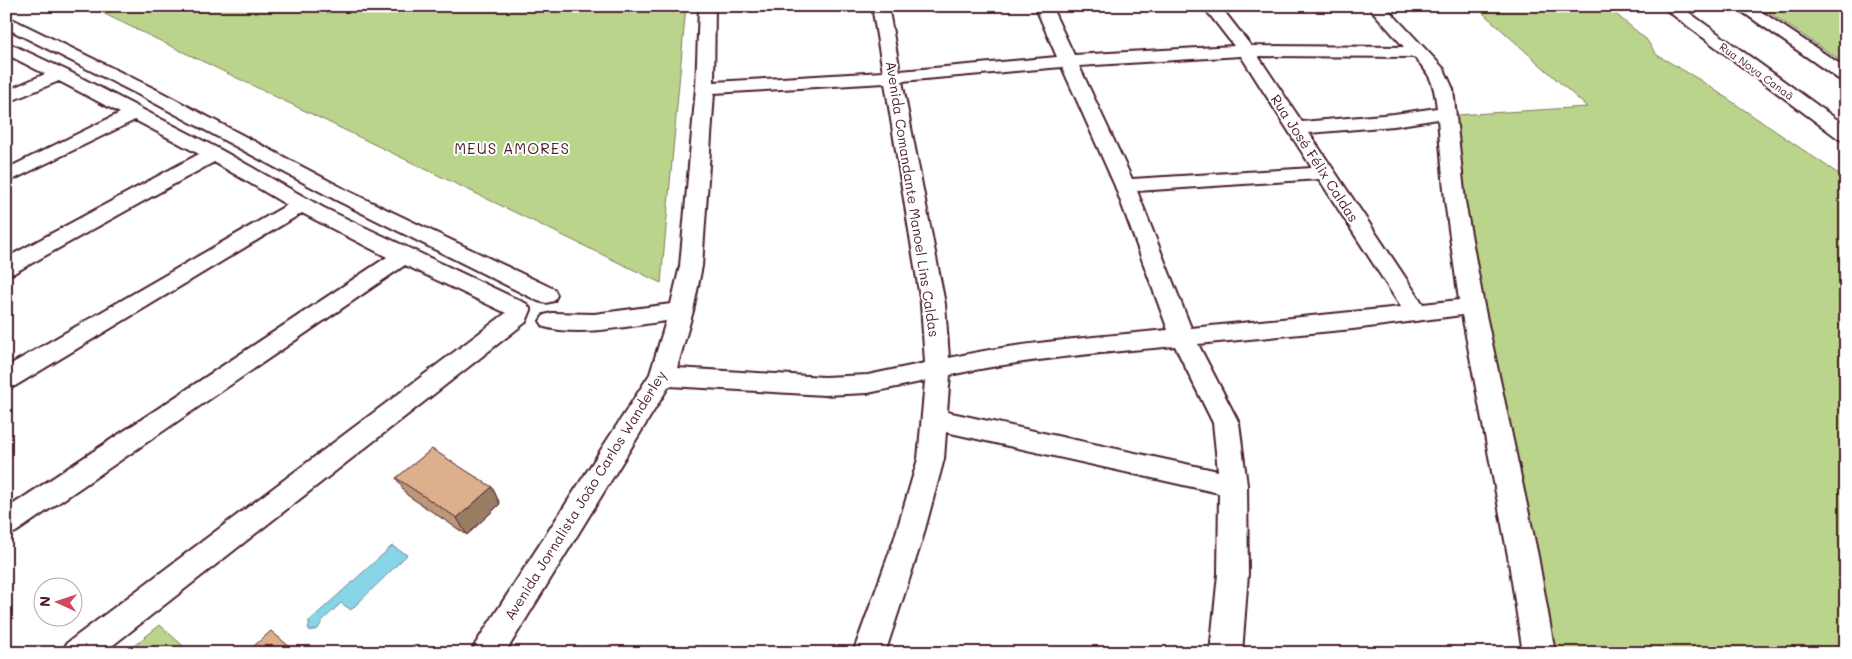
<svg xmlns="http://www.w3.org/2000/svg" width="1852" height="659" font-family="Mali,sans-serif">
<rect width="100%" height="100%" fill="#fff"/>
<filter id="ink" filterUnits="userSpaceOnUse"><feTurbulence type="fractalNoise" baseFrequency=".02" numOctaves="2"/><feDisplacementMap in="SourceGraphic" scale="10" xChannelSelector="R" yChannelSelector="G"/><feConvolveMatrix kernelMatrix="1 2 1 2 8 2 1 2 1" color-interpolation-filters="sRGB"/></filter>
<g filter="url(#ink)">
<path fill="#bad48b" stroke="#827a5b" d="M 88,6 L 686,6 L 661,283 Z
M 1475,6 L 1606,6 L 1646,39 L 1657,55 L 1700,80 L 1846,179 L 1846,653 L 1552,653 L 1457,160 L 1456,115 L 1587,107 Z
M 1759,6 L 1846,6 L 1846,64 Z
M 160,625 L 191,653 L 125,653 Z"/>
<path fill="#88d5e7" stroke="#6f8c9c" d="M 392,546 L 407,555 L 351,610 L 341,603 L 322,621 L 318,629 L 310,631 L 308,629 L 310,623 L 308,622 Z"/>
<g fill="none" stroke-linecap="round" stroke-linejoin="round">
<defs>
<path id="minor" d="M 699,6 L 715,6 L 714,82 L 883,72 L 872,6 L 888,6 L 900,71 L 1057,57 L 1035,6 L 1051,6 L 1074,55 L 1234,46 L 1203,6 L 1220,6 L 1251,46 L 1404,47 L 1368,6 L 1385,6 L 1444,69 L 1453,89 L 1465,201 L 1484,306 L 1538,556 L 1555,653 L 1523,653 L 1508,556 L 1462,315 L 1353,329 L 1198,344 L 1239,423 L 1247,485 L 1248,574 L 1242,653 L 1210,653 L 1218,574 L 1219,493 L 946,432 L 944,459 L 922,540 L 885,653 L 853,653 L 894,540 L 918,459 L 925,381 L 868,393 L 824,395 L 669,386 L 505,653 L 471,653 L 476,643 L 650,374 L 666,321 C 629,326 580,337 544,327 L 540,321 L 544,315 L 552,313 L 594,314 L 671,304 L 680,266 L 696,88 ZM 1241,56 L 1312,168 L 1132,179 L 1079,66 ZM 1258,56 L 1414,57 C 1431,75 1434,83 1437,108 L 1394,114 L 1302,122 ZM 1062,67 L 1115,186 L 1168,330 C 1095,337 1021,342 949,358 L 945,304 L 902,81 ZM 885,83 L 921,304 L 925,363 L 868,375 L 824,377 L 677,368 L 693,311 L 702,266 L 714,93 ZM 1438,119 L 1445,201 L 1459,300 L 1423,304 L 1309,133 L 1394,126 ZM 1319,179 L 1401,307 L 1191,328 L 1137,191 ZM 1175,346 L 1213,423 L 1218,471 L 947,412 L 950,375 C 1024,359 1100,353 1175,346 Z
M 1661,6 L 1680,6 L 1846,126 L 1846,141 L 1839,139 Z
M 1734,6 L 1753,6 L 1846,68 L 1846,81 L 1840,80 Z
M 6,16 L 159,91 L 350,192 L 554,289 L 557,295 L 554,301 L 546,303 L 538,301 L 336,200 L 147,99 L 6,28 Z
M 6,42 L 66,70 L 221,150 L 324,208 L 527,304 L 531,310 L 526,322 L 103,653 L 62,653 L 67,643 L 506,313 L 405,265 L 16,532 L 6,536 L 6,509 L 387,257 L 302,213 L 15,386 L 6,388 L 6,367 L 287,205 L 214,162 L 14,273 L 6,275 L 6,258 L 199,154 L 135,120 L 6,183 L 6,169 L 120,113 L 59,81 L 6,103 L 6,91 L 45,74 L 6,54 Z"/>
</defs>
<use href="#minor" stroke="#4a1f2b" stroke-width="4"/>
<use href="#minor" fill="#fff" fill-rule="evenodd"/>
</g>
<path fill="#bd9779" stroke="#4a1f2b" d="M 396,478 L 492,487 L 500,504 L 467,535 L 407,495 Z"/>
<path fill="#9a7b63" stroke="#4a1f2b" d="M 492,487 L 500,504 L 467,535 L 457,518 Z"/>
<path fill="#dcb08d" stroke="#4a1f2b" d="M 432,449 L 492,487 L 457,518 L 396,478 Z
M 271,631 L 297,653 L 246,653 Z"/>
</g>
<g text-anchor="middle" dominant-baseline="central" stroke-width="4" stroke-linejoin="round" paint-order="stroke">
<g font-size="11" fill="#4a1f2b" stroke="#fff">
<text transform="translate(1757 71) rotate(36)">Rua Nova Canaã</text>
</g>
<g font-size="14" fill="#4a1f2b" stroke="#fff">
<text transform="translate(1315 158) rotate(57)">Rua José Félix Caldas</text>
<text transform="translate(913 199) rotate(81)">Avenida Comandante Manoel Lins Caldas</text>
<text transform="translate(585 495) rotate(-58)">Avenida Jornalista João Carlos Wanderley</text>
</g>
<g font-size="15" letter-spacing="1" fill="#4a1f2b" stroke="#fff">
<text x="512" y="148">MEUS AMORES</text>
</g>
</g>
<rect width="1852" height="659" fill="none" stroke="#fff" stroke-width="25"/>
<rect x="12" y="12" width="1827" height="634" fill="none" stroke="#4a1f2b" stroke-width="2" filter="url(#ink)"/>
<g transform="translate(58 602) rotate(273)"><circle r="24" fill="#ffffff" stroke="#b7a5aa"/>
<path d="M0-4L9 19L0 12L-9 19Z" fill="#d1495b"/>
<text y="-8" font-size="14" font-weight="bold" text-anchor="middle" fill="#4a1f2b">N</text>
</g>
</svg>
